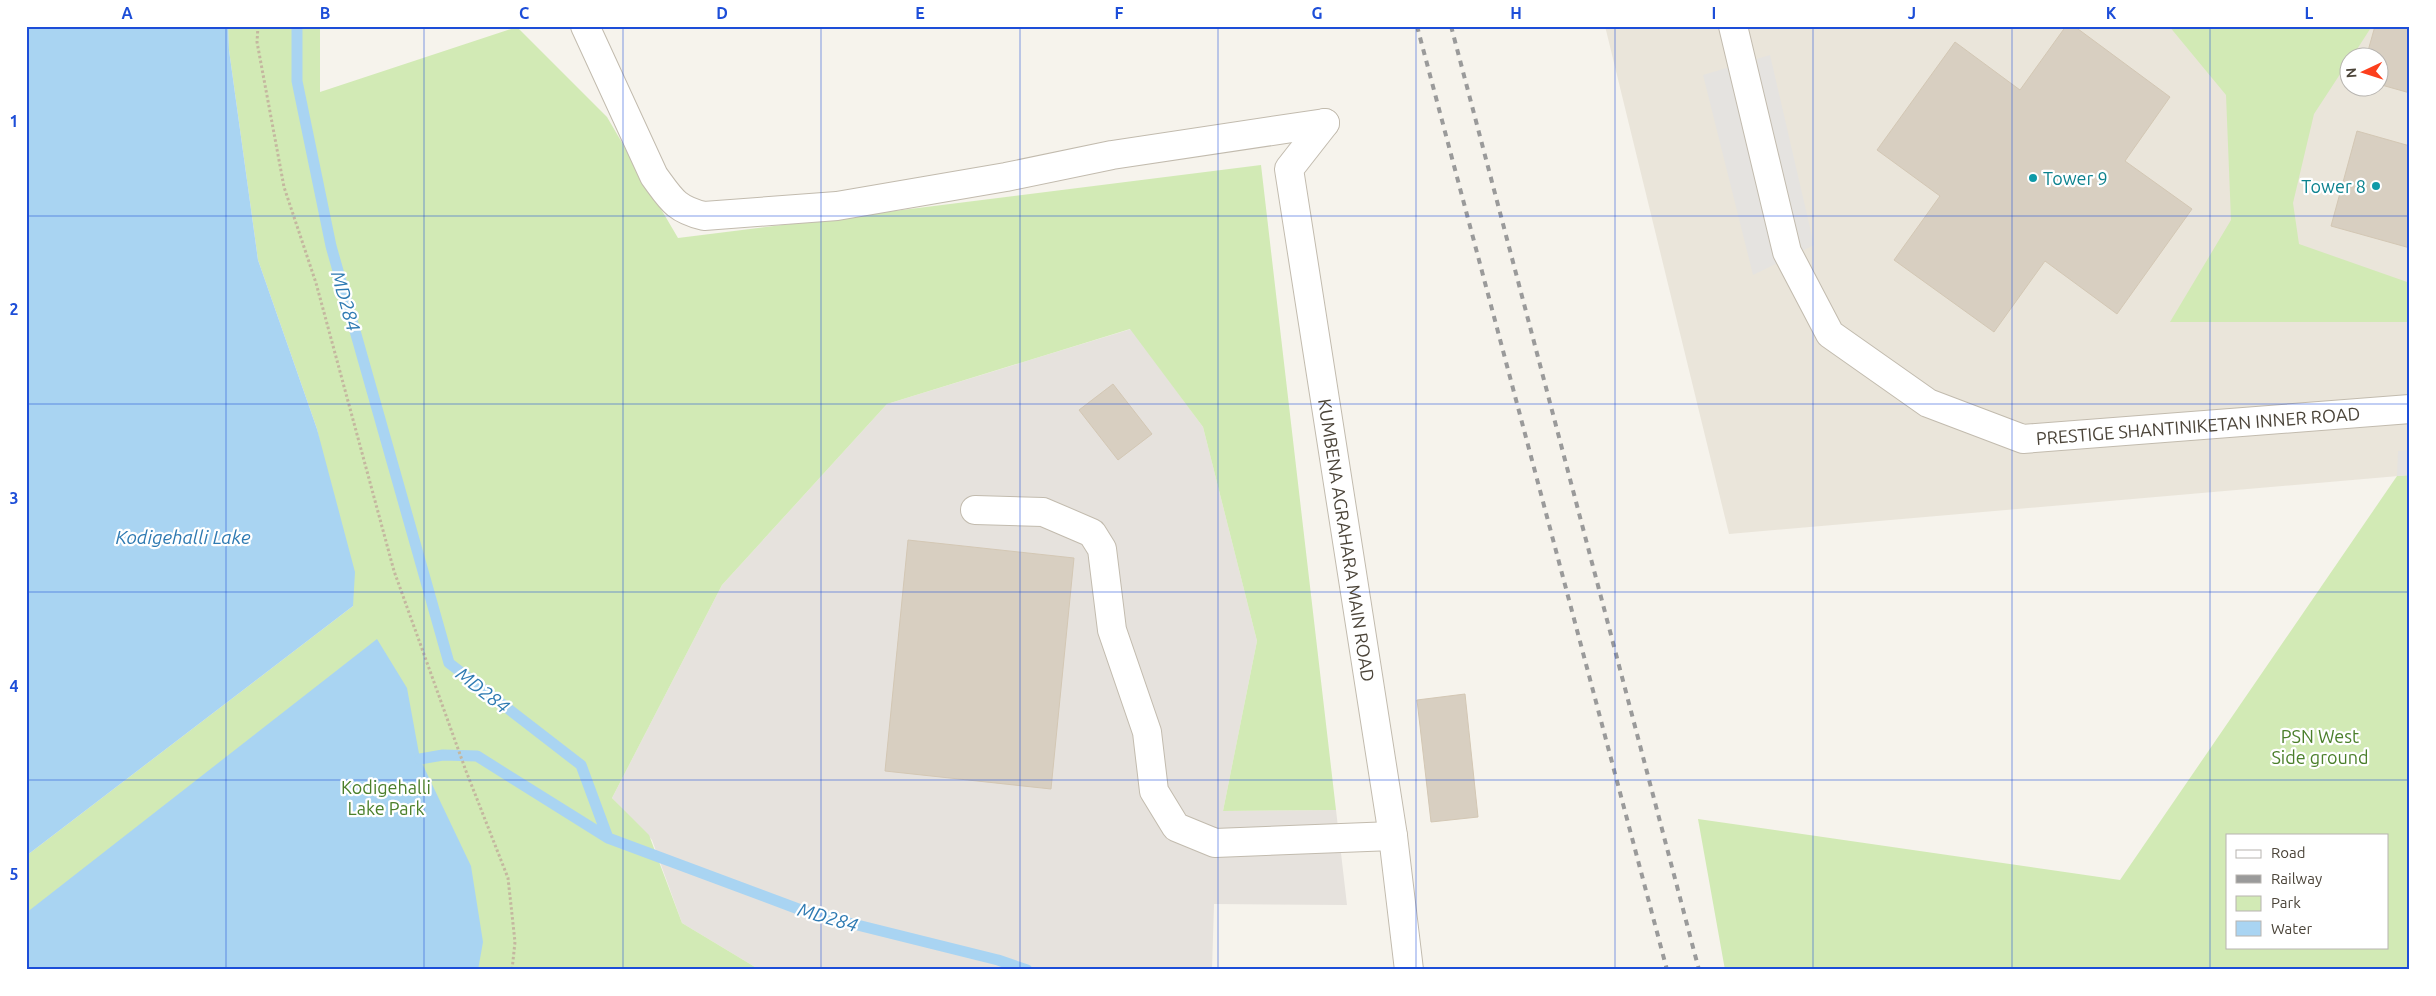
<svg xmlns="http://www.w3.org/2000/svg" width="2436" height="996" font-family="Ubuntu,sans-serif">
<rect width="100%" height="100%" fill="#f6f3ec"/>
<path fill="#eae5da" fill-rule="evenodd" d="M 1605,26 L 2410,26 L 2410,475 L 1729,534 ZM 2348,58 L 2378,58 L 2378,88 L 2348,88 Z"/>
<path fill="#e6e2dd" d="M 1131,329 L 1203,427 L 1257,641 L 1223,811 L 1336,810 L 1347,905 L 1214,904 L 1212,970 L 760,970 L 682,923 L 652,840 L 612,798 L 722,585 L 887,404 Z"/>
<path fill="#d2eab5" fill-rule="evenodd" d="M 228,26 L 320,26 L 320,92 L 517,27 L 607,117 L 678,238 L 1261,165 L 1336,810 L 1223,811 L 1257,641 L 1203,427 L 1130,329 L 887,404 L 722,585 L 612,798 L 649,835 L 682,923 L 760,970 L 26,970 L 26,856 L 353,606 L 317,429 L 258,260 L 229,50 Z
M 2169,26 L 2372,26 L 2352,57 L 2348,58 L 2348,62 L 2314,114 L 2293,203 L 2299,244 L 2410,283 L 2410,322 L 2170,322 L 2231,220 L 2226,95 Z
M 2410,475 L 2410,970 L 1725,970 L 1698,819 L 2120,880 L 2397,476 ZM 2227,835 L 2387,835 L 2387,947 L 2227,947 Z"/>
<path fill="#e5e3e0" d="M 1770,55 L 1814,245 L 1753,275 L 1703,75 Z
M 2410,450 L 2410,475 L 2397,476 L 2398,451 Z"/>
<path fill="#a9d4f2" d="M 26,26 L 228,26 L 229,50 L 258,260 L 317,429 L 355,572 L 353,606 L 26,856 Z
M 377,639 L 407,688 L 420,759 L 471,866 L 483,942 L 478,970 L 26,970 L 26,913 Z"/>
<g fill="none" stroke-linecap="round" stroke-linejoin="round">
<path stroke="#a9d4f2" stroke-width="11" d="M 297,26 L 297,81 L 331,246 L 449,663 L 581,765 L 608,838 L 809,913 L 998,960 L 1027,970
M 420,759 L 443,755 L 477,756 L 608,838"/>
</g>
<path fill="#d8cfc1" stroke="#d3c7b4" d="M 2066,26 L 2074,26 L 2170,97 L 2125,161 L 2192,209 L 2117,314 L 2045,261 L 1994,332 L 1894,260 L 1940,196 L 1877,150 L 1955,42 L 2020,90 Z
M 2375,26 L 2410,26 L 2410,93 L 2378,84 L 2378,58 L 2366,58 Z
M 2357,131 L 2410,146 L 2410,248 L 2331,226 Z
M 1113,384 L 1152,434 L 1118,460 L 1079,410 Z
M 908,540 L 1074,558 L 1051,789 L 885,771 Z
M 1465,694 L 1478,817 L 1431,822 L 1417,700 Z"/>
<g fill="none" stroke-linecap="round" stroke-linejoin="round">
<defs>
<g id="minor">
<path d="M 585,26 L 654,176 C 671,199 675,209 704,216 L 837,206 L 1006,177 L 1112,155 L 1325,123"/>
<path id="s1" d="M 1733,26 L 1787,252 L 1830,334 L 1928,403 L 2023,439 L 2410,409"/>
<path id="s2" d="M 1325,123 L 1289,169 L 1393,836 L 1409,970"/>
<path d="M 975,510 L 1043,512 L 1092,533 L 1102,549 L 1112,630 L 1147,732 L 1154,791 L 1176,827 L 1215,843 L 1393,836"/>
</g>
</defs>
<use href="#minor" stroke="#c2bbae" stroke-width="30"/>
<path stroke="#c4b79f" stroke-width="3" stroke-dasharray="2.5 2.5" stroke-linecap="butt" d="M 258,26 L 257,42 L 284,187 L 316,283 L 394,571 L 466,771 L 508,878 L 515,942 L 512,970
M 2409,970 L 2410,969"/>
<use href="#minor" stroke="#fff" stroke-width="28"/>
<path stroke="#9a9a9a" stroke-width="4" stroke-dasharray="6 6" stroke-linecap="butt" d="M 1417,26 L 1667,970
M 1451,26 L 1699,970"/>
</g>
<path fill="none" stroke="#1d4ed8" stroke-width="1" stroke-opacity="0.55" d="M 226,26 L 226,970M 424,26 L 424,970M 623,26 L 623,970M 821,26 L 821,970M 1020,26 L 1020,970M 1218,26 L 1218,970M 1416,26 L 1416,970M 1615,26 L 1615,970M 1813,26 L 1813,970M 2012,26 L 2012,970M 2210,26 L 2210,970M 26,216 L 2410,216M 26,404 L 2410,404M 26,592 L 2410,592M 26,780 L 2410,780"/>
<g fill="#0f9aa8" stroke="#fff" stroke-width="2">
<circle cx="2033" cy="178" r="5"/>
<circle cx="2376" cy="186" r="5"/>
</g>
<g text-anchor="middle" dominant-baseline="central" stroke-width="4.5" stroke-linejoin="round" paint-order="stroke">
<g font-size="18" fill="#0d838f" stroke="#fff" text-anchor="start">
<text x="2043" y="178">Tower 9</text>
<text x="2366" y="186" text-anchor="end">Tower 8</text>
</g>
<g font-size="18" fill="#4b4439" stroke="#fff">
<text stroke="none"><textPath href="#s1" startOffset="722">PRESTIGE SHANTINIKETAN INNER ROAD</textPath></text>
<text stroke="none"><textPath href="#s2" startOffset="434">KUMBENA AGRAHARA MAIN ROAD</textPath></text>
</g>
<g font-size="18" fill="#4a7f2a" stroke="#fff">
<text x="2320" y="736">PSN West<tspan x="2320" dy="21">Side ground</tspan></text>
<text x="386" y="787">Kodigehalli<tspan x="386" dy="21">Lake Park</tspan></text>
</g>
<g font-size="19" font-style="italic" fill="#2e7ab2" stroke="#fff">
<text transform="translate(346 301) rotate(74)">MD284</text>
<text x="183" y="537">Kodigehalli Lake</text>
<text transform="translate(483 690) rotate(38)">MD284</text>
<text transform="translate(828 917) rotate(16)">MD284</text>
</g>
</g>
<rect width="2436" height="996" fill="none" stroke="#ffffff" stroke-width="55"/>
<rect x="2226" y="834" width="162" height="115" fill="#ffffff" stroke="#b7b4b0"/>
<rect x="2236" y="850" width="25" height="8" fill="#ffffff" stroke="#b7b4b0"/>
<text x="2271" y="858" font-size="15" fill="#4b4439">Road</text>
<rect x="2236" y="875" width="25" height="8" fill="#9a9a9a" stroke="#b7b4b0"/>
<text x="2271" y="884" font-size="15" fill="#4b4439">Railway</text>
<rect x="2236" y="896" width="25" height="15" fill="#d2eab5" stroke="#b7b4b0"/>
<text x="2271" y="908" font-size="15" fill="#4b4439">Park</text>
<rect x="2236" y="921" width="25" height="15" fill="#a9d4f2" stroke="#b7b4b0"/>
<text x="2271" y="934" font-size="15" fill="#4b4439">Water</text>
<g transform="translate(2364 72) rotate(266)"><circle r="24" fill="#ffffff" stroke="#b7b4b0"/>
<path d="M0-4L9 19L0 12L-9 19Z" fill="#fc3f1d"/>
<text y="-8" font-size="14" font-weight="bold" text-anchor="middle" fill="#4b4439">N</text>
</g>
<rect x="28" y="28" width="2380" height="940" fill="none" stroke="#1d4ed8" stroke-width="2"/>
<g font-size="16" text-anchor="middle" font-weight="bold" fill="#1d4ed8">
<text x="127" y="19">A</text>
<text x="325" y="19">B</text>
<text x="524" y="19">C</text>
<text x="722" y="19">D</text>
<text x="920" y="19">E</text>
<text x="1119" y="19">F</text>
<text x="1317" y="19">G</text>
<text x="1516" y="19">H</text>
<text x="1714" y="19">I</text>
<text x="1912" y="19">J</text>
<text x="2111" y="19">K</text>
<text x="2309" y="19">L</text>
<text x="14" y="127">1</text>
<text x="14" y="315">2</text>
<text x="14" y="504">3</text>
<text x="14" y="692">4</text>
<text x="14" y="880">5</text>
</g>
</svg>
